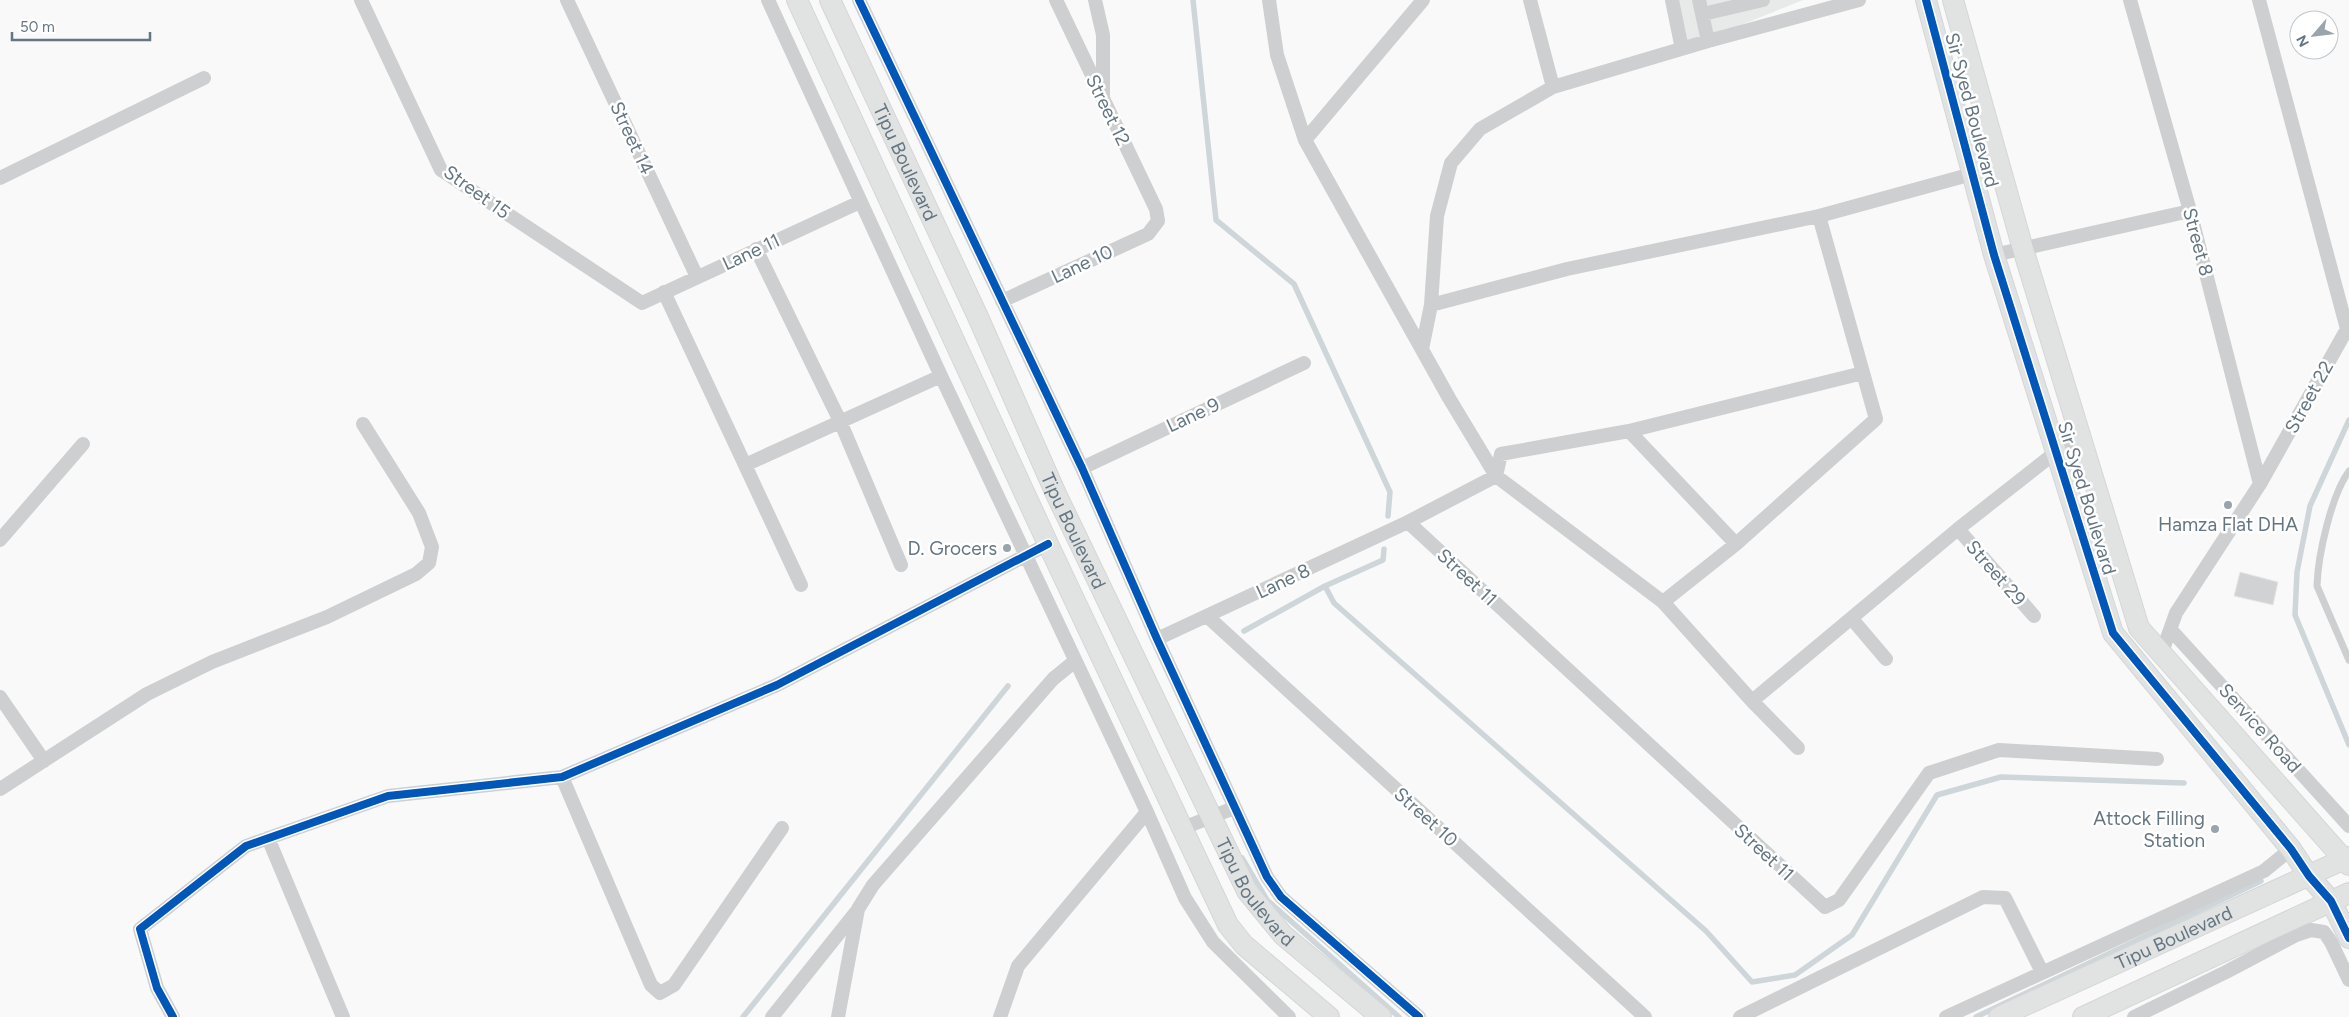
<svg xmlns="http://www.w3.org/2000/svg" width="2349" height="1017" font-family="Figtree,sans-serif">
<rect width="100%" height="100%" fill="#f9f9f9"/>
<path fill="#e8e9e9" d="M 1672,0 L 1803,0 L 1682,49 Z"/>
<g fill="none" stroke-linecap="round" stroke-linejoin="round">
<path stroke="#ced6d9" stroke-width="5.5" d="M 1193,0 L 1216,220 L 1294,284 L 1390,492 L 1388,516
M 2349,420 L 2310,506 L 2297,572 L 2295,615 L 2349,745
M 1325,586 L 1334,603 L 1706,931 L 1752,982 L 1795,975 L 1852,935 L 1937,795 L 2001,777 L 2184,783
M 1244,631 L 1325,586 L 1383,560 L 1384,549
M 1242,858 L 1267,900 L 1399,1017
M 743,1017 L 1008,686
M 1976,1017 L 2261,881"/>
</g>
<path fill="#d0d2d3" stroke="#e8e8e8" d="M 2240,572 L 2278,582 L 2273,605 L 2234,596 Z"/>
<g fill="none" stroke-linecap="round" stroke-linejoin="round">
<defs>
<g id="secondary">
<path d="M 797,0 L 1048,544 L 1228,925 L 1244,945 L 1329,1017"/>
<path id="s1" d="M 830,0 L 978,317 L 1056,494 L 1247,891 L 1283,935 L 1381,1017"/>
<path d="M 1926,0 L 1994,255 L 2113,633 L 2291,849 L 2309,876 L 2331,901 L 2349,938"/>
<path d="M 1953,0 L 2023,249 L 2139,628 L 2349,865"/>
<path id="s2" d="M 1999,1017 L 2349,857"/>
<path d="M 2083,1017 L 2349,893"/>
</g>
</defs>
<use href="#secondary" stroke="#d5d6d7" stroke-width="22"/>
<path stroke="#cecfd0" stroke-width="7" d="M 2349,471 C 2331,496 2318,555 2317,586 L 2349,660"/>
<path stroke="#cecfd0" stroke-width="14" d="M 361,0 L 441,170 L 642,303 L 860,202
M 567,0 L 697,277
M 768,0 L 941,376 L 1147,812 L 1185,898 L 1213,942 L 1289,1017
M 859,0 L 1082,468 L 1157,639 L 1267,877 L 1281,897 L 1419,1017
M 1095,0 L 1103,35 L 1103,96
M 1269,0 L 1277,55 L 1305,140 L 1449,398 L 1496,476 L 1663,602 L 1752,701 L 1798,748
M 1530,0 L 1553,87
M 1672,0 L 1682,49
M 1699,0 L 1708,41
M 2130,0 L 2190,211 L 2260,484
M 1703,14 L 1763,0
M 1305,140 L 1423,0
M 0,178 L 204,78
M 756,249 L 840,421 L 901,565
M 1994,255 L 2190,211
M 664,292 L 745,465
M 1002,301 L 1148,234 L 1158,221 L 1156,209 L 1056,0
M 1431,305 L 1567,269 L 1819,216 L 1972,174
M 1422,349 L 1431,305 L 1437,216 L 1451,163 L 1480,129 L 1553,87 L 1708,41 L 1859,0
M 1629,431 L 1736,544
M 1082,468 L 1304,363
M 1408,522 L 1825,907 L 1839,900 L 1929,773 L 1999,750 L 2157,759
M 1958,529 L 2034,616
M 0,540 L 83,444
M 801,585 L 745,465 L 941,376
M 1663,602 L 1736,544 L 1876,419 L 1819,216
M 1207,616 L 1645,1017
M 1852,619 L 1886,659
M 2171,630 L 2349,826
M 1157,639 L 1408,522 L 1496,476 L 1501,454 L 1629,431 L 1863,373
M 2161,655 L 2176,613 L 2260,484 L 2347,329 L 2259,0
M 0,697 L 44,761
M 1752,701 L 1958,529 L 2056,452 L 2084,446
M 562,777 L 651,985 L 660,993 L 674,985 L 782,828
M 0,789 L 147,694 L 212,662 L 327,617 L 416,574 L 429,563 L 432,547 L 419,513 L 363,424
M 1183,828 L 1234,808
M 268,838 L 343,1017
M 173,1017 L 157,988 L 140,929 L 246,846 L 388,796 L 562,777 L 777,685 L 1048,544
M 772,1017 L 856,912
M 838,1017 L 858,909 L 873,885 L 1053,679 L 1075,661
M 1000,1017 L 1018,966 L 1147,812
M 1740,1017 L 1983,897 L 2005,898 L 2042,972
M 1946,1017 L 2264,871 L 2291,849
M 2134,1017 L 2226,972 L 2296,935 L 2311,930 L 2324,932 L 2331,942 L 2349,980"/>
<use href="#secondary" stroke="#e1e2e2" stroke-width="20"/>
<defs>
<path id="cycleway" d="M 859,0 L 1082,468 L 1157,639 L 1267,877 L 1281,897 L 1419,1017
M 1926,0 L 1994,255 L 2113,633 L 2291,849 L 2309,876 L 2331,901 L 2349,938
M 173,1017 L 157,988 L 140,929 L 246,846 L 388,796 L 562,777 L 777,685 L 1048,544"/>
</defs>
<use href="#cycleway" stroke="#fff" stroke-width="11"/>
<use href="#cycleway" stroke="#0057b8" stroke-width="8"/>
</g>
<g fill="#99a4ac" stroke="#fff" stroke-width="2">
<circle cx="2228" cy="505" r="5"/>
<circle cx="1007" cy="548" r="5"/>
<circle cx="2215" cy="829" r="5"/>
</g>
<g text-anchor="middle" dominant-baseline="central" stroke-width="5" stroke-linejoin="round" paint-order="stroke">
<g font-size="19" fill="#657683" stroke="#fff">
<text transform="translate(1108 110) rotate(64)">Street 12</text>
<text transform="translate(1972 110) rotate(75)">Sir Syed Boulevard</text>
<text transform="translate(632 138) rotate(65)">Street 14</text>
<text stroke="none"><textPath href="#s1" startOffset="179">Tipu Boulevard</textPath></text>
<text transform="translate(477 192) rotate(36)">Street 15</text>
<text transform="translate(2198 242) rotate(75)">Street 8</text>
<text transform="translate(751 252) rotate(-25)">Lane 11</text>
<text transform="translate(1082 264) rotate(-25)">Lane 10</text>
<text transform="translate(2309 397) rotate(-61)">Street 22</text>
<text transform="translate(1193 415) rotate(-25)">Lane 9</text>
<text transform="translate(2087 498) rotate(73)">Sir Syed Boulevard</text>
<text stroke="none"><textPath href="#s1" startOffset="584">Tipu Boulevard</textPath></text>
<text transform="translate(1996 573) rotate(49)">Street 29</text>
<text transform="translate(1467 577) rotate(43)">Street 11</text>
<text transform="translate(1283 581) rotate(-25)">Lane 8</text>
<text transform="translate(2260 728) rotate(48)">Service Road</text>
<text transform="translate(1426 817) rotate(42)">Street 10</text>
<text transform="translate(1764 852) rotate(43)">Street 11</text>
<text stroke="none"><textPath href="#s1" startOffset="989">Tipu Boulevard</textPath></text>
<text stroke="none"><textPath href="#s2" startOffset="192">Tipu Boulevard</textPath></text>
</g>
<g font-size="19" fill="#657683" stroke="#fff" text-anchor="end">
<text x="2228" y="524" text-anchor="middle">Hamza Flat DHA</text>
<text x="997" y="548">D. Grocers</text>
<text x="2205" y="818">Attock Filling<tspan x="2205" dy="22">Station</tspan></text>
</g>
</g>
<g transform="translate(2314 35) rotate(242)"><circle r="24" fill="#ffffff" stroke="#c1c8cd"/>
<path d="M0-4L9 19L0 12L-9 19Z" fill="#99a4ac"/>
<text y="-8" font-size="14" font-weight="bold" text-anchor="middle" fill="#657683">N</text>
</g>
<path d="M12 32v8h138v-8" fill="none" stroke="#657683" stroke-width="2.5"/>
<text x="20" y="32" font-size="15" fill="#657683" stroke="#ffffff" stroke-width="4" paint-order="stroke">50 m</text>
</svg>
